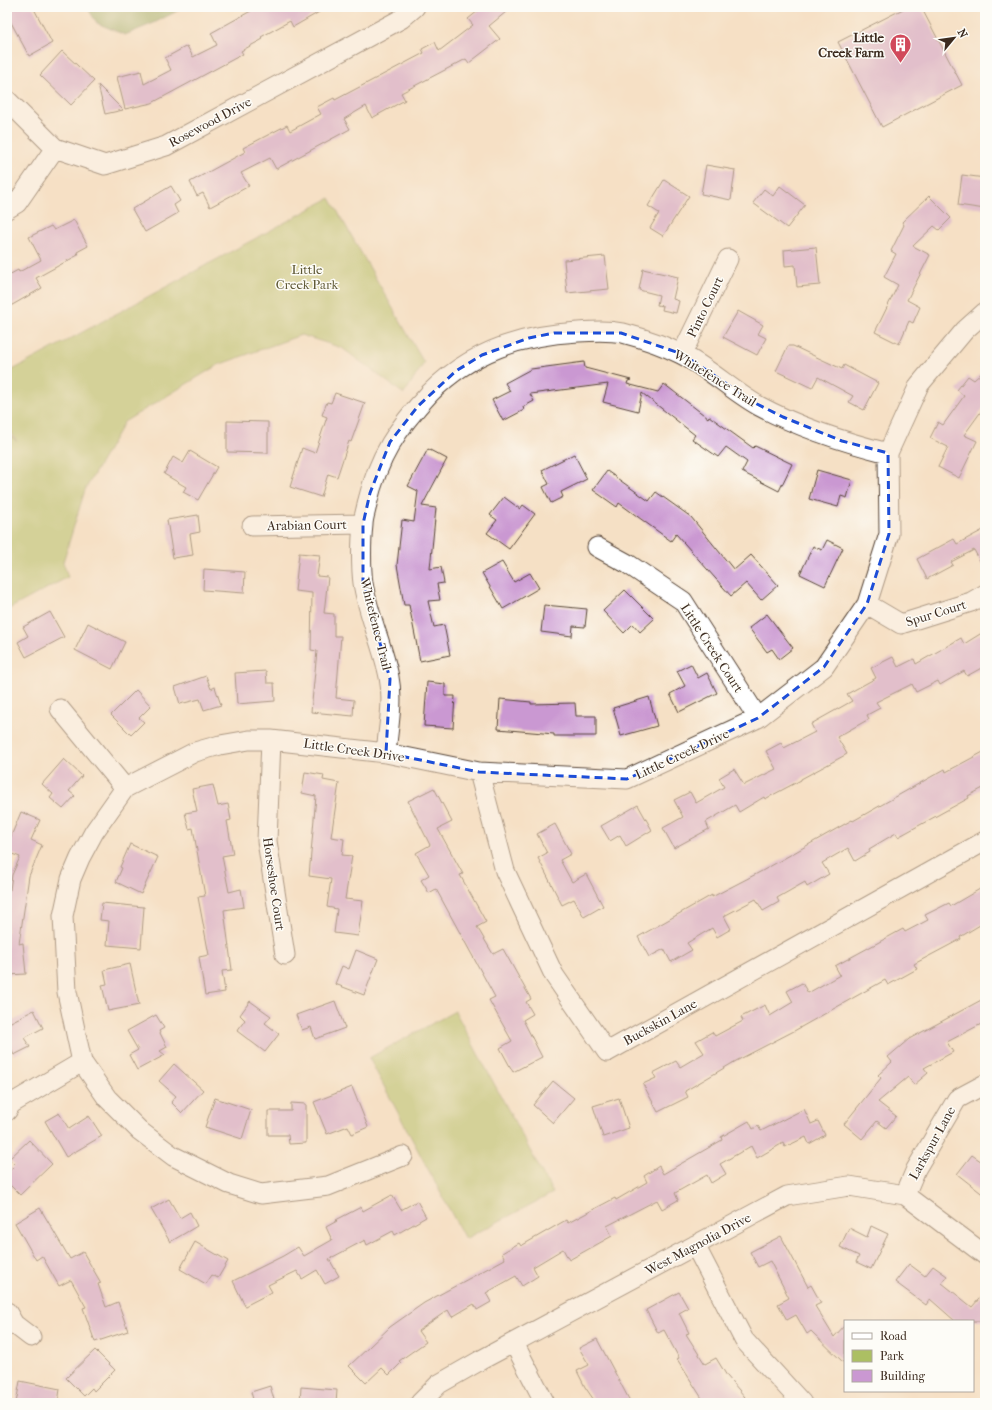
<svg xmlns="http://www.w3.org/2000/svg" width="992" height="1410" font-family="'IM FELL French Canon',serif">
<rect width="100%" height="100%" fill="#fdfcf7"/>
<filter id="ink" filterUnits="userSpaceOnUse"><feTurbulence type="fractalNoise" baseFrequency=".025" numOctaves="2"/><feDisplacementMap in="SourceGraphic" scale="8" xChannelSelector="R" yChannelSelector="G"/><feConvolveMatrix kernelMatrix="1 2 1 2 8 2 1 2 1" color-interpolation-filters="sRGB"/></filter>
<filter id="wash" filterUnits="userSpaceOnUse"><feTurbulence type="fractalNoise" baseFrequency=".012" numOctaves="4" result="noise"/><feDisplacementMap in="SourceGraphic" scale="16" xChannelSelector="R" yChannelSelector="G"/><feGaussianBlur stdDeviation="0.9" result="paint"/><feColorMatrix in="noise" values="0 0 0 0 0 0 0 0 0 0 0 0 0 0 0 0 0 1.4 0 .05"/><feComposite in="paint" operator="in"/></filter>
<g filter="url(#wash)">
<rect width="100%" height="100%" fill="#f5e0c5"/>
<path fill="#acbf63" stroke="#747440" d="M 330,198 L 424,363 L 404,394 L 342,348 L 301,335 L 218,365 L 124,422 L 85,490 L 63,562 L 68,577 L 7,610 L 7,432 L 17,442 L 7,425 L 7,373 Z
M 455,1011 L 553,1193 L 465,1239 L 369,1058 Z"/>
<path fill="#89a659" stroke="#62683c" d="M 87,7 L 185,7 L 154,23 L 125,35 L 97,23 Z"/>
<g id="blocks">
<path fill="#ca98d2" d="M 7,7 L 33,7 L 52,43 L 29,56 L 7,15 Z
M 258,7 L 328,7 L 293,27 L 290,21 L 261,37 L 263,39 L 241,51 L 243,54 L 152,103 L 125,109 L 117,77 L 141,71 L 144,84 L 171,70 L 165,58 L 187,46 L 193,57 L 217,45 L 211,33 Z
M 483,7 L 512,7 L 489,26 L 500,39 L 469,63 L 466,59 L 401,93 L 405,100 L 372,118 L 366,106 L 344,119 L 350,129 L 276,169 L 270,158 L 241,173 L 249,186 L 210,207 L 203,193 L 197,196 L 190,182 L 245,152 L 243,148 L 287,125 L 290,131 L 321,114 L 317,107 L 334,98 L 335,100 L 424,53 L 422,49 L 435,42 L 439,51 L 473,25 L 468,19 Z
M 907,7 L 921,7 L 962,85 L 882,127 L 838,42 Z
M 62,51 L 94,81 L 71,105 L 40,75 Z
M 98,85 L 123,110 L 105,114 Z
M 706,165 L 735,170 L 731,200 L 701,194 Z
M 962,175 L 985,178 L 985,209 L 958,205 Z
M 664,180 L 689,196 L 663,236 L 650,228 L 659,213 L 648,206 Z
M 171,186 L 180,201 L 174,205 L 178,213 L 145,232 L 132,209 Z
M 780,186 L 805,205 L 787,228 L 753,203 L 764,189 L 773,196 Z
M 929,196 L 951,218 L 939,230 L 934,226 L 913,246 L 930,255 L 907,300 L 920,307 L 913,323 L 909,321 L 899,344 L 875,332 L 898,285 L 884,277 L 896,254 L 891,251 L 904,225 L 902,222 Z
M 74,220 L 88,246 L 77,252 L 78,255 L 36,278 L 42,288 L 7,308 L 7,276 L 18,270 L 19,272 L 41,260 L 29,237 L 51,226 L 54,230 Z
M 816,247 L 820,285 L 797,287 L 795,265 L 785,266 L 784,250 Z
M 605,256 L 609,289 L 567,293 L 564,260 Z
M 643,269 L 678,277 L 673,299 L 679,301 L 676,313 L 662,310 L 663,306 L 657,305 L 659,295 L 639,290 Z
M 738,311 L 763,325 L 758,334 L 766,338 L 757,355 L 723,337 Z
M 788,346 L 793,346 L 842,369 L 844,365 L 878,383 L 864,410 L 849,402 L 853,396 L 818,377 L 812,388 L 776,371 Z
M 584,362 L 585,368 L 631,380 L 628,381 L 627,384 L 658,392 L 664,384 L 708,418 L 709,416 L 753,448 L 755,446 L 792,464 L 779,491 L 742,472 L 747,462 L 726,447 L 718,457 L 692,439 L 695,435 L 642,393 L 638,411 L 603,402 L 608,384 L 530,394 L 534,401 L 523,407 L 524,410 L 503,421 L 492,400 L 510,391 L 505,383 L 531,369 Z
M 985,370 L 985,406 L 964,435 L 977,441 L 959,478 L 938,467 L 948,447 L 930,438 L 938,422 L 943,425 L 964,396 L 957,390 L 968,376 L 974,380 Z
M 335,393 L 365,403 L 351,442 L 349,441 L 337,477 L 328,474 L 321,497 L 290,487 L 302,448 L 315,453 L 327,417 L 322,415 L 327,402 L 331,403 Z
M 227,421 L 268,422 L 268,453 L 227,452 Z
M 428,449 L 447,459 L 422,506 L 436,508 L 430,569 L 441,567 L 444,583 L 437,584 L 440,600 L 428,601 L 434,627 L 444,625 L 450,655 L 420,661 L 409,605 L 404,605 L 397,565 L 402,520 L 414,522 L 418,491 L 408,486 Z
M 190,451 L 217,467 L 198,500 L 183,492 L 186,487 L 164,474 L 173,457 L 183,463 Z
M 574,454 L 587,479 L 561,492 L 563,497 L 551,503 L 543,487 L 549,484 L 542,470 Z
M 817,470 L 852,480 L 847,498 L 841,496 L 838,507 L 809,499 Z
M 607,471 L 649,501 L 656,492 L 691,517 L 734,570 L 751,555 L 778,585 L 761,600 L 746,583 L 731,596 L 676,534 L 671,541 L 619,503 L 617,507 L 593,490 Z
M 504,497 L 520,509 L 523,505 L 535,514 L 509,549 L 487,533 L 497,520 L 490,515 Z
M 198,515 L 200,532 L 190,534 L 193,555 L 173,558 L 167,520 Z
M 985,529 L 985,570 L 974,550 L 951,562 L 953,565 L 927,579 L 917,559 L 954,539 L 957,544 Z
M 827,540 L 843,548 L 825,586 L 800,574 L 813,546 L 822,550 Z
M 299,553 L 320,555 L 317,576 L 328,577 L 324,613 L 334,614 L 334,636 L 341,636 L 336,698 L 354,700 L 353,716 L 311,712 L 317,651 L 311,650 L 312,593 L 295,591 Z
M 502,562 L 514,582 L 530,573 L 539,588 L 503,609 L 482,573 Z
M 204,569 L 245,572 L 244,593 L 203,590 Z
M 625,590 L 654,619 L 640,632 L 633,624 L 624,633 L 603,611 Z
M 544,605 L 587,609 L 585,627 L 573,626 L 572,636 L 541,632 Z
M 50,612 L 64,637 L 26,657 L 18,642 L 28,636 L 23,627 Z
M 767,614 L 793,648 L 779,659 L 772,649 L 767,652 L 749,628 Z
M 88,623 L 125,642 L 112,669 L 75,650 Z
M 985,631 L 985,666 L 967,676 L 964,671 L 940,685 L 938,681 L 916,692 L 912,684 L 876,702 L 880,708 L 867,715 L 869,719 L 837,737 L 847,754 L 801,779 L 801,780 L 765,799 L 764,797 L 739,812 L 735,805 L 706,822 L 709,829 L 674,848 L 663,828 L 683,817 L 674,800 L 690,792 L 696,803 L 724,787 L 719,778 L 734,769 L 744,785 L 776,769 L 766,751 L 781,743 L 784,748 L 815,732 L 811,724 L 852,701 L 847,694 L 876,678 L 871,668 L 893,657 L 898,667 L 914,659 L 916,664 L 961,638 L 964,644 Z
M 691,664 L 698,678 L 707,673 L 717,693 L 679,712 L 670,694 L 685,686 L 677,671 Z
M 266,671 L 267,683 L 274,683 L 275,701 L 237,704 L 235,673 Z
M 206,676 L 211,689 L 215,687 L 221,705 L 204,710 L 200,699 L 180,704 L 175,687 Z
M 427,682 L 445,684 L 445,696 L 455,696 L 453,728 L 424,726 Z
M 136,690 L 151,706 L 139,718 L 144,722 L 131,735 L 111,715 Z
M 649,697 L 657,726 L 621,736 L 613,708 Z
M 500,699 L 531,702 L 531,704 L 575,703 L 576,716 L 596,716 L 596,736 L 554,736 L 554,734 L 498,729 Z
M 985,751 L 985,787 L 968,796 L 969,798 L 898,837 L 896,833 L 869,849 L 870,852 L 855,861 L 848,848 L 822,863 L 829,874 L 807,887 L 805,882 L 777,898 L 779,902 L 763,911 L 756,899 L 724,916 L 731,929 L 717,937 L 712,928 L 687,943 L 692,950 L 671,962 L 664,949 L 649,957 L 638,937 L 712,895 L 712,897 L 762,871 L 852,820 L 853,821 L 945,769 L 946,772 Z
M 64,759 L 82,776 L 69,791 L 75,796 L 63,809 L 50,798 L 53,794 L 42,784 Z
M 305,772 L 324,775 L 323,780 L 339,783 L 331,837 L 344,839 L 342,855 L 352,856 L 345,899 L 363,901 L 358,936 L 334,933 L 337,909 L 327,907 L 331,879 L 309,876 L 316,796 L 302,793 Z
M 213,785 L 218,806 L 228,804 L 231,820 L 227,821 L 233,854 L 222,856 L 229,892 L 241,889 L 244,907 L 224,910 L 232,970 L 222,971 L 225,992 L 205,995 L 199,957 L 209,955 L 198,897 L 205,896 L 193,828 L 189,829 L 185,813 L 197,811 L 192,789 Z
M 434,788 L 452,822 L 438,829 L 463,874 L 460,875 L 486,922 L 477,927 L 493,954 L 503,949 L 531,999 L 526,1002 L 533,1014 L 523,1020 L 542,1057 L 513,1072 L 500,1048 L 512,1041 L 489,1000 L 495,997 L 436,889 L 429,893 L 421,880 L 429,875 L 416,853 L 430,845 L 408,801 Z
M 638,805 L 652,830 L 626,846 L 620,835 L 610,841 L 601,826 Z
M 21,812 L 40,820 L 31,840 L 42,845 L 29,876 L 19,944 L 23,943 L 26,974 L 7,975 L 7,890 L 10,890 L 12,875 L 20,857 L 7,852 L 7,846 Z
M 555,824 L 571,854 L 560,860 L 572,882 L 586,874 L 603,906 L 584,917 L 574,899 L 562,905 L 538,858 L 547,853 L 537,834 Z
M 130,844 L 158,857 L 141,894 L 116,882 L 122,868 L 120,867 Z
M 985,886 L 985,922 L 960,937 L 961,939 L 914,964 L 917,969 L 888,985 L 885,980 L 794,1031 L 736,1061 L 685,1091 L 688,1097 L 658,1112 L 643,1084 L 656,1078 L 653,1073 L 676,1061 L 680,1067 L 704,1053 L 696,1041 L 712,1032 L 715,1036 L 743,1021 L 741,1017 L 765,1005 L 770,1016 L 793,1002 L 787,991 L 802,983 L 808,993 L 840,975 L 835,966 L 903,929 L 905,932 L 928,920 L 925,915 L 949,903 L 951,906 Z
M 102,903 L 144,907 L 141,948 L 107,945 L 109,921 L 100,920 Z
M 356,950 L 378,959 L 364,995 L 335,984 L 342,966 L 349,969 Z
M 130,964 L 139,1005 L 108,1011 L 102,985 L 107,984 L 104,970 Z
M 985,998 L 985,1022 L 947,1042 L 953,1052 L 924,1068 L 928,1073 L 914,1085 L 908,1077 L 878,1102 L 896,1116 L 886,1128 L 877,1121 L 862,1139 L 844,1124 L 881,1078 L 878,1075 L 892,1062 L 888,1057 L 909,1039 Z
M 250,1001 L 271,1016 L 265,1023 L 279,1034 L 265,1052 L 237,1031 L 245,1020 L 240,1015 Z
M 335,1001 L 345,1028 L 315,1039 L 311,1027 L 302,1030 L 296,1015 Z
M 34,1010 L 43,1028 L 24,1038 L 30,1047 L 14,1055 L 7,1042 L 7,1024 Z
M 156,1015 L 164,1028 L 159,1031 L 167,1047 L 160,1051 L 165,1055 L 137,1070 L 129,1055 L 138,1050 L 127,1031 Z
M 174,1064 L 203,1090 L 182,1113 L 171,1102 L 176,1096 L 159,1081 Z
M 553,1081 L 574,1098 L 553,1123 L 533,1105 Z
M 352,1087 L 368,1127 L 352,1134 L 348,1126 L 327,1134 L 314,1102 Z
M 215,1098 L 251,1110 L 242,1139 L 205,1127 Z
M 619,1098 L 629,1128 L 603,1137 L 593,1106 Z
M 291,1103 L 306,1104 L 306,1143 L 289,1144 L 288,1135 L 268,1135 L 268,1111 L 291,1111 Z
M 804,1109 L 811,1124 L 818,1121 L 825,1135 L 809,1144 L 806,1137 L 785,1147 L 783,1143 L 757,1158 L 751,1146 L 720,1164 L 726,1174 L 711,1183 L 707,1175 L 675,1193 L 678,1200 L 662,1209 L 657,1200 L 607,1226 L 612,1236 L 569,1260 L 563,1249 L 533,1267 L 538,1276 L 522,1286 L 516,1276 L 486,1293 L 491,1302 L 477,1310 L 474,1304 L 452,1317 L 448,1310 L 418,1331 L 426,1342 L 399,1361 L 401,1363 L 389,1375 L 382,1368 L 366,1383 L 349,1366 L 390,1327 L 424,1303 L 505,1259 L 502,1253 L 519,1243 L 521,1246 L 566,1220 L 568,1223 L 615,1198 L 616,1200 L 647,1182 L 644,1176 L 659,1166 L 663,1174 L 722,1140 L 721,1137 L 749,1121 L 753,1129 L 758,1126 L 761,1131 Z
M 59,1113 L 69,1129 L 89,1116 L 102,1136 L 66,1157 L 45,1121 Z
M 29,1140 L 52,1164 L 20,1195 L 7,1182 L 7,1173 L 15,1165 L 9,1159 Z
M 972,1155 L 985,1164 L 985,1196 L 957,1174 Z
M 392,1195 L 401,1210 L 417,1201 L 426,1217 L 395,1235 L 393,1231 L 367,1245 L 365,1240 L 329,1259 L 339,1276 L 325,1284 L 317,1270 L 302,1279 L 297,1271 L 268,1285 L 272,1292 L 245,1306 L 233,1281 L 283,1256 L 298,1247 L 304,1256 L 332,1240 L 326,1227 L 337,1221 L 336,1220 L 361,1207 L 363,1211 Z
M 169,1199 L 180,1218 L 190,1212 L 197,1226 L 170,1242 L 151,1209 Z
M 40,1208 L 70,1259 L 83,1252 L 101,1283 L 98,1284 L 106,1307 L 118,1302 L 128,1331 L 95,1342 L 83,1308 L 86,1307 L 71,1280 L 59,1286 L 42,1256 L 36,1260 L 15,1223 Z
M 871,1226 L 888,1234 L 871,1269 L 856,1262 L 859,1256 L 840,1247 L 849,1228 L 867,1237 Z
M 781,1236 L 808,1287 L 811,1285 L 821,1303 L 815,1306 L 834,1337 L 845,1325 L 845,1364 L 811,1331 L 807,1334 L 796,1315 L 787,1320 L 778,1304 L 789,1298 L 770,1261 L 758,1267 L 750,1252 Z
M 195,1242 L 228,1261 L 218,1278 L 212,1275 L 206,1284 L 180,1269 Z
M 909,1264 L 925,1276 L 933,1266 L 947,1276 L 942,1283 L 972,1307 L 985,1292 L 985,1321 L 955,1321 L 930,1299 L 926,1305 L 895,1282 Z
M 679,1292 L 688,1308 L 679,1313 L 689,1333 L 686,1334 L 705,1364 L 716,1358 L 727,1376 L 745,1397 L 737,1403 L 705,1403 L 677,1359 L 679,1358 L 664,1330 L 658,1333 L 646,1310 Z
M 597,1339 L 631,1403 L 596,1403 L 585,1387 L 577,1371 L 589,1365 L 579,1348 Z
M 95,1350 L 115,1370 L 94,1391 L 92,1388 L 84,1396 L 66,1378 Z
M 20,1381 L 60,1389 L 58,1403 L 16,1403 Z
M 270,1386 L 275,1403 L 254,1403 L 251,1392 Z
M 301,1387 L 337,1390 L 336,1403 L 300,1403 Z"/>
</g>
</g>
<g filter="url(#ink)">
<use href="#blocks" fill-opacity="0" stroke="#574537" stroke-width="1"/>
<g fill="none" stroke-linecap="round" stroke-linejoin="round">
<defs>
<path id="minor" d="M 7,100 L 55,148 L 105,165 L 166,146 L 401,19 L 415,7
M 7,209 L 17,203 L 55,148
M 682,354 L 728,259
M 252,526 L 363,524
M 597,547 L 628,564 L 683,601 L 758,718
M 867,604 L 901,624 L 971,602 L 985,594
M 60,709 L 125,788
M 271,740 L 267,841 L 285,955
M 386,753 C 388,729 394,702 389,677 C 383,646 368,615 363,583 C 361,567 361,542 363,525 C 363,518 366,511 367,504 C 378,457 398,427 430,393 C 471,351 522,335 578,332 C 593,331 608,330 623,333 C 642,338 663,345 681,354 C 709,368 732,391 759,406 C 800,428 844,442 888,453
M 479,772 L 505,871 L 554,975 L 607,1052 L 985,841
M 7,1111 L 11,1104 L 82,1062
M 403,1156 L 328,1186 L 261,1194 L 229,1184 L 173,1156 L 140,1131 L 107,1098 L 82,1062 L 67,992 L 63,916 L 71,879 L 80,858 L 94,832 L 125,788 L 195,752 L 220,745 L 249,740 L 271,740 L 386,753 L 479,772 L 627,779 L 758,718 L 824,667 L 867,604 L 889,534 L 888,453 L 919,385 L 965,330 L 985,312
M 905,1195 L 916,1169 L 957,1099 L 985,1084
M 695,1245 L 744,1340 L 802,1403
M 7,1312 L 14,1324 L 31,1337
M 514,1343 L 545,1403
M 420,1403 L 439,1384 L 481,1360 L 787,1196 L 849,1186 L 905,1195 L 985,1255"/>
</defs>
<use href="#minor" stroke="#574537" stroke-width="21"/>
<use href="#minor" stroke="#fff" stroke-width="19"/>
</g>
</g>
<path d="M0 0H992V1410H0ZM 554,333 L 621,333 L 682,354 L 757,404 L 783,417 L 842,441 L 888,453 L 889,534 L 867,604 L 824,667 L 758,718 L 627,779 L 479,772 L 386,753 L 390,679 L 363,582 L 363,524 L 370,493 L 390,442 L 418,406 L 456,371 L 482,355 L 529,338 Z" fill="#f5e0c5" fill-opacity=".55" fill-rule="evenodd"/>
<path fill="none" stroke="#1d4ed8" stroke-width="3" stroke-dasharray="8 5" stroke-linejoin="round" d="M 554,333 L 621,333 L 682,354 L 757,404 L 783,417 L 842,441 L 888,453 L 889,534 L 867,604 L 824,667 L 758,718 L 627,779 L 479,772 L 386,753 L 390,679 L 363,582 L 363,524 L 370,493 L 390,442 L 418,406 L 456,371 L 482,355 L 529,338 Z"/>
<defs>
<symbol id="building-pin" viewBox="-11 -11 22 30"><path d="M0 17L-7.5 6A9.5 9.5 0 1 1 7.5 6Z" fill="#d1495b" stroke="#fdfcf7"/><path d="M-4-6H4V6H1V3H-1V6H-4ZM-2.5-4.3h1.7v1.8h-1.7ZM.8-4.3h1.7v1.8H.8ZM-2.5-1h1.7V.8h-1.7ZM.8-1h1.7V.8H.8Z" fill="#fff"/></symbol>
</defs>
<g fill-rule="evenodd">
<use href="#building-pin" x="888" y="32" width="25" height="34"/>
</g>
<g text-anchor="middle" dominant-baseline="central" stroke-width="3" stroke-linejoin="round" paint-order="stroke">
<g font-size="13" font-weight="bold" fill="#3b2a1e" stroke="#fdfcf7" text-anchor="end">
<text x="884" y="37">Little<tspan x="884" dy="15">Creek Farm</tspan></text>
</g>
<g font-size="13" fill="#3b2a1e" stroke="#fdfcf7">
<text transform="translate(210 122) rotate(-28)">Rosewood Drive</text>
<text transform="translate(705 307) rotate(-64)">Pinto Court</text>
<text transform="translate(715 378) rotate(32)">Whitefence Trail</text>
<text transform="translate(307 525) rotate(-1)">Arabian Court</text>
<text transform="translate(936 613) rotate(-17)">Spur Court</text>
<text transform="translate(376 624) rotate(76)">Whitefence Trail</text>
<text transform="translate(712 648) rotate(57)">Little Creek Court</text>
<text transform="translate(354 750) rotate(8)">Little Creek Drive</text>
<text transform="translate(682 754) rotate(-25)">Little Creek Drive</text>
<text transform="translate(274 884) rotate(82)">Horseshoe Court</text>
<text transform="translate(660 1022) rotate(-29)">Buckskin Lane</text>
<text transform="translate(932 1143) rotate(-61)">Larkspur Lane</text>
<text transform="translate(698 1244) rotate(-28)">West Magnolia Drive</text>
</g>
<g font-size="13" fill="#5d5733" stroke="#fdfcf7">
<text x="307" y="269">Little<tspan x="307" dy="15">Creek Park</tspan></text>
</g>
</g>
<rect width="992" height="1410" fill="none" stroke="#fdfcf7" stroke-width="24"/>
<rect x="844" y="1320" width="130" height="72" fill="#fdfcf7" stroke="#afa8a0"/>
<rect x="852" y="1333" width="20" height="6" fill="#ffffff" stroke="#afa8a0"/>
<text x="880" y="1340" font-size="12" fill="#3b2a1e">Road</text>
<rect x="852" y="1350" width="20" height="12" fill="#acbf63" stroke="#afa8a0"/>
<text x="880" y="1360" font-size="12" fill="#3b2a1e">Park</text>
<rect x="852" y="1370" width="20" height="12" fill="#ca98d2" stroke="#afa8a0"/>
<text x="880" y="1380" font-size="12" fill="#3b2a1e">Building</text>
<g transform="translate(954 38) rotate(61)" stroke="#fdfcf7" stroke-width="3" paint-order="stroke">
<path d="M0-3L7 15L0 10L-7 15Z" fill="#3b2a1e"/>
<text y="-6" font-size="11" font-weight="bold" text-anchor="middle" fill="#3b2a1e">N</text>
</g>
</svg>
